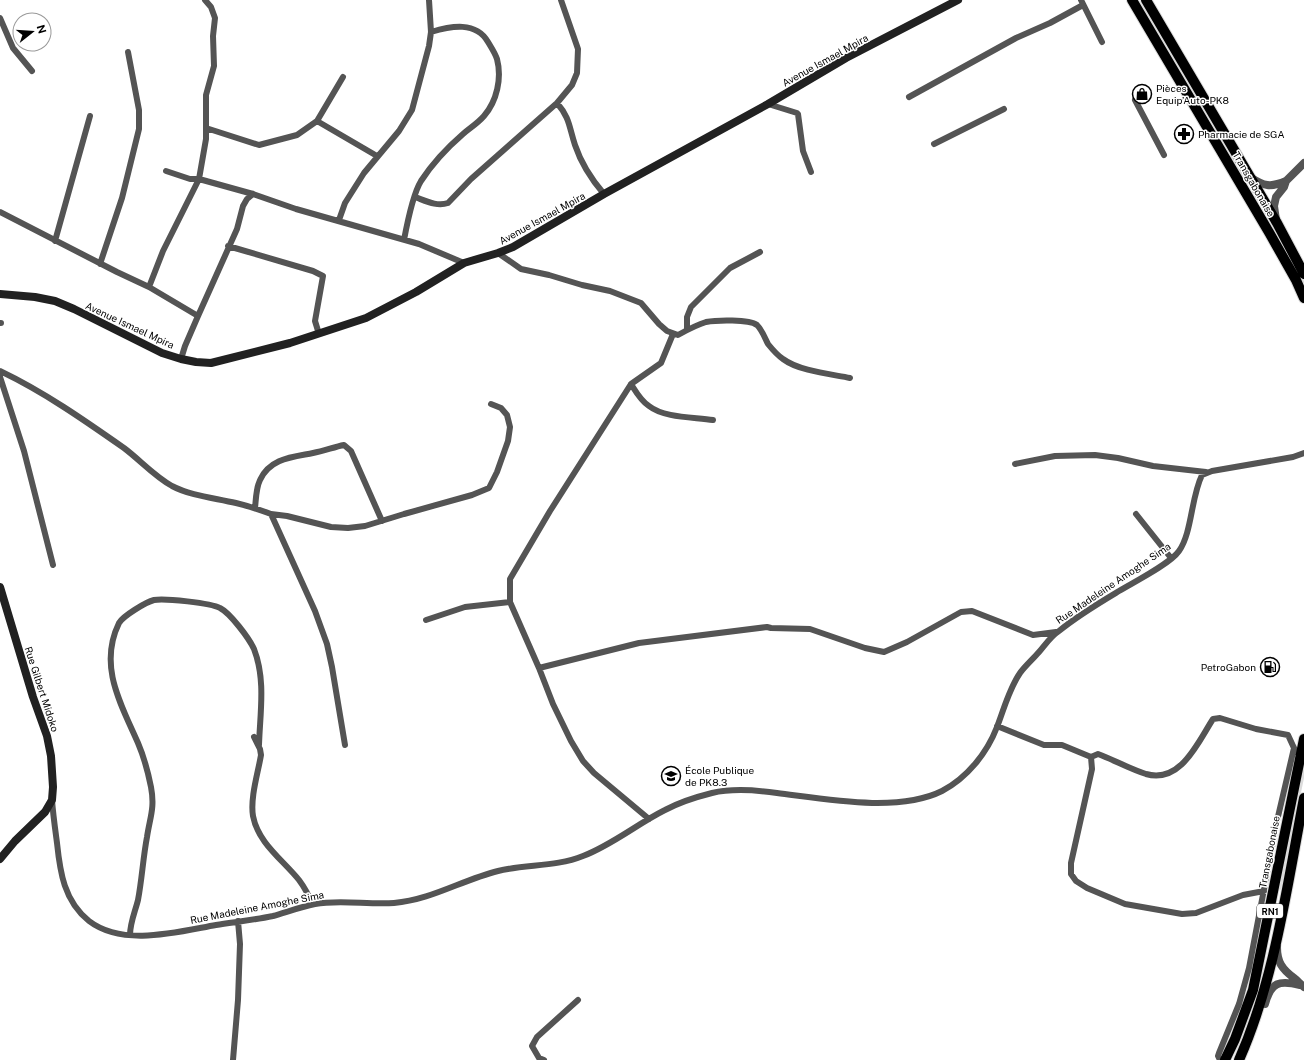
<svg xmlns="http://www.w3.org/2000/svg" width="1304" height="1060" font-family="'Public Sans',sans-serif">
<rect width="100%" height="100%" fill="#fff"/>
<path fill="#dbdbdb" d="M 1143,5 L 1263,208 L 1299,271 L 1304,281 L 1304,288 L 1141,7 Z
M 1304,758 L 1304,778 L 1281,890 L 1279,889 Z"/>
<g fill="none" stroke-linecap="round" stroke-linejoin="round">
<defs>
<path id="trunk" d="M 1132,0 L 1270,234 L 1296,280 L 1304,298
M 1146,0 L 1277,223 L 1304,274
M 1225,1060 L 1235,1039 L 1253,990 L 1304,739
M 1239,1060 C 1275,979 1287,885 1304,798"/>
</defs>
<use href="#trunk" stroke="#dbdbdb" stroke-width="12"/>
<path stroke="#545454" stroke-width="6" d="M 205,0 L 211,7 L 215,18 L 213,36 L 214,66 L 206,95 L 206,139 L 199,179 L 253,194 L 296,209 L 419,244 L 464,263
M 1081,0 L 1102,42
M 0,18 L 13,48 L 32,71
M 909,97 L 1016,38 L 1050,23 L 1083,5
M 1135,100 L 1164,155
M 557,103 C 570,118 569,127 575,145 C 581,163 592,180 604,194
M 768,104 L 797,113 L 798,114 L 803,151 L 811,172
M 317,121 L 377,156
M 206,128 L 259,145 L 297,135 L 317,121 L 343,77
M 934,144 L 1004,109
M 415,197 C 426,201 437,207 448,203 L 471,179 L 557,103 L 572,85 L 577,73 L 578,49 L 561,0
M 0,212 L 117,272 L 149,287 L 198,316
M 339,220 L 345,203 L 364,173 L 399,131 L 412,110 L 429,46 L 431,32 L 429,0
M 404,240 C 407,224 413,194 421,181 C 432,164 448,147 463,134 C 470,128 478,123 484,116 C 497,101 502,78 497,59 C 495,53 491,47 488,42 C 476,21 451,26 431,32
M 55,241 L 90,116
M 228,246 L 313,271 L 323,276 L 315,321 L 319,334
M 498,253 L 521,269 L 549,275 L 582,285 L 610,291 L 641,303 L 659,324 L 667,331 L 678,335 C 687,330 696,325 706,322 C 716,320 749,319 757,325 C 762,330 765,338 768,344 C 772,349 777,355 783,359 C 799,371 830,374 850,378
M 100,264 L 122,198 L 139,129 L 139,110 L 128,52
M 149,287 L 163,251 L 199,179 L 190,179 L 166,171
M 0,323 L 1,323
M 687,330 L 687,317 L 691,307 L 730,268 L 760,252
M 673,334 L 661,363 L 631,384 L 550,511 L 510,579 L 510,602 L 539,668 L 639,643 L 767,627 L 771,628 L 810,629 L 865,648 L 884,652 L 907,642 L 961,612 L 972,611 L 1033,635 L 1056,632
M 181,359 L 185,346 L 198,316 L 237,229 L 243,206 L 247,199 L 253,194
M 0,371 C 44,392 84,420 124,448 C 140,460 154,476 172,486 C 191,496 215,498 236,503 C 248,506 260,510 271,514 L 315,611 L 327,644 L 332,667 L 345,745
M 0,377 L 24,451 L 53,565
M 631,384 C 636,392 641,401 649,406 C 664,418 694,417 713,420
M 1015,464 L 1055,456 L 1095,455 L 1118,458 L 1153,466 L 1206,472
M 255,508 C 256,499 256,488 260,480 C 270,458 293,457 313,453 C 324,451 334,447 344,445 L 351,451 L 382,521
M 271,514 L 287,516 L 331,527 L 348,528 L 365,526 L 404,514 L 472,495 L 489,488 L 497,472 L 508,441 L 510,427 L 507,415 L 501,408 L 491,404
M 1136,514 L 1171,558
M 426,620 L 465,607 L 510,602
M 539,668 L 553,704 L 571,741 L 583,761 L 594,773 L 649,819
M 997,726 L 1044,745 L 1062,745 L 1091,757
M 254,737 L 260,749 L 261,755 C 258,773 250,798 253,816 C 258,843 283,860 299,880 C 305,888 309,896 312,904
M 52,800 C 53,814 55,828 57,843 C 60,872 64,901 89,921 C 123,947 177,932 216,925 C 235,922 254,920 273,916 C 287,912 300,907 315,904 C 340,899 368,905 394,903 C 431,900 462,880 498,871 C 526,864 556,867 583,856 C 612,845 637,824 665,810 C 680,802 696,797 712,793 C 733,788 756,790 777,793 C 825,799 898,813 942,791 C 967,778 987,753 997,727 C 1004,709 1009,689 1020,673 C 1025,666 1033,659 1039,652 C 1045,645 1051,636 1059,631 C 1077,616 1099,603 1119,591 C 1134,582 1170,564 1179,551 C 1192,533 1191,497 1202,475 L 1212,471 L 1293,457 L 1304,453
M 1264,891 L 1243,895 L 1196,913 L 1182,914 L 1125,904 L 1087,888 L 1076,881 L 1071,874 L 1071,863 L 1092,769 L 1091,757 L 1098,754 C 1114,760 1130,769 1146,774 C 1181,784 1198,742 1213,719 L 1220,718 L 1256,729 L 1288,735 L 1294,748 L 1301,757
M 130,935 C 130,923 135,912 138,900 C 142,879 143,858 147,837 C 150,817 155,808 151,787 C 148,772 144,757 138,743 C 121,704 98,666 119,623 C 123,616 146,602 154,600 C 164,598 211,603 220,608 C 230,613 249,638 254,649 C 266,680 260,713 259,745
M 233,1060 L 238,1000 L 240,944 L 238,921
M 544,1060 L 539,1058 L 532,1046 L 537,1037 L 578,1000
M 1220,1060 L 1218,1056 L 1219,1053 L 1239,1004 L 1249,968 L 1277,821 L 1294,748"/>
<path stroke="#545454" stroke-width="8" d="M 1250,177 C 1264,186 1270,188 1286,181
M 1276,220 L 1274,206 L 1276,197 L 1284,187 L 1286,181 L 1304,163
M 1277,947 C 1277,962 1282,969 1294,978 C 1298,981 1300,984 1304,987
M 1265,1004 C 1271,982 1279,980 1300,985"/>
<path stroke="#212121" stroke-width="8" d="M 0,294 L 35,297 L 55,301 L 74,309 L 162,353 L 181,359 L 196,362 L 211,363 L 290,343 L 366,318 L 416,292 L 464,263 L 498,253 L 513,247 L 604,194 L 768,104 L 846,58 L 958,0
M 0,587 L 33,697 L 47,736 L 51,756 L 53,787 L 52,800 L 45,812 L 15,841 L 0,859"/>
<use href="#trunk" stroke="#000" stroke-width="10"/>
</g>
<defs>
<symbol id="shop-ring" viewBox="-11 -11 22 22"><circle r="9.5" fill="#fff" stroke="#000" stroke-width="1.5"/><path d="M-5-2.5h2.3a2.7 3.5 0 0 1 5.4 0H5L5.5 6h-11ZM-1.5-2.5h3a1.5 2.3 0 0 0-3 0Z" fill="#000"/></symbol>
<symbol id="pharmacy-ring" viewBox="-11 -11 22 22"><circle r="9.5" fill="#fff" stroke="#000" stroke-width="1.5"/><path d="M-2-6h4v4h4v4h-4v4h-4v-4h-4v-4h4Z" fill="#000"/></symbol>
<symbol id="fuel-ring" viewBox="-11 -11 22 22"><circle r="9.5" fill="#fff" stroke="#000" stroke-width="1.5"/><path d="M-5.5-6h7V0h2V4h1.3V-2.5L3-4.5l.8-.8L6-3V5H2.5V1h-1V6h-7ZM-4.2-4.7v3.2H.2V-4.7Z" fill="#000"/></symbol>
<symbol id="school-ring" viewBox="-11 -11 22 22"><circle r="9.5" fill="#fff" stroke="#000" stroke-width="1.5"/><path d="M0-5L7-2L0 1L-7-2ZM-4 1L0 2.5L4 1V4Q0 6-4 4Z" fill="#000"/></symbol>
</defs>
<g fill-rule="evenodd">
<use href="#shop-ring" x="1131" y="83" width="22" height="22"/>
<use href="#pharmacy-ring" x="1173" y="123" width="22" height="22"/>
<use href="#fuel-ring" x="1259" y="656" width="22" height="22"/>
<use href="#school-ring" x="660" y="765" width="22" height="22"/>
</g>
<g text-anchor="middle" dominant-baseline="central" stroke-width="3" stroke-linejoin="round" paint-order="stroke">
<rect fill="#fff" stroke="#4c4c4c" stroke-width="1" x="1257" y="904" width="26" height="14" rx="3"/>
<g font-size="9" font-weight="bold" fill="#000">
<text x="1270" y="911">RN1</text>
</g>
<g font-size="10" fill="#000" stroke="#fff">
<text transform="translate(825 60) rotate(-29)">Avenue Ismael Mpira</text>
<text transform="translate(1254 184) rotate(60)">Transgabonaise</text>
<text transform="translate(542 218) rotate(-29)">Avenue Ismael Mpira</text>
<text transform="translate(130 325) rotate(25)">Avenue Ismael Mpira</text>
<text transform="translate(1113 583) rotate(-34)">Rue Madeleine Amoghe Sima</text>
<text transform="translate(42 689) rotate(72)">Rue Gilbert Midoko</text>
<text transform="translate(1269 852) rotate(-79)">Transgabonaise</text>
<text transform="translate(257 907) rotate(-11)">Rue Madeleine Amoghe Sima</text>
</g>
<g font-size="10" fill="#000" stroke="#fff" text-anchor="start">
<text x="1156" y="88">Pièces<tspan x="1156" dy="12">Equip’Auto-PK8</tspan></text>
<text x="1198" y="134">Pharmacie de SGA</text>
<text x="1256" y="667" text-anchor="end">PetroGabon</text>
<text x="685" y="770">École Publique<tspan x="685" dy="12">de PK8.3</tspan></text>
</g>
</g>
<g transform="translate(32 32) rotate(73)"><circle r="19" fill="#ffffff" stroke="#999999"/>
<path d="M0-3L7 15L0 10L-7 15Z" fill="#000000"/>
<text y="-6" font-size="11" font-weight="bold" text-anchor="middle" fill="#000000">N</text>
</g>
</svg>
